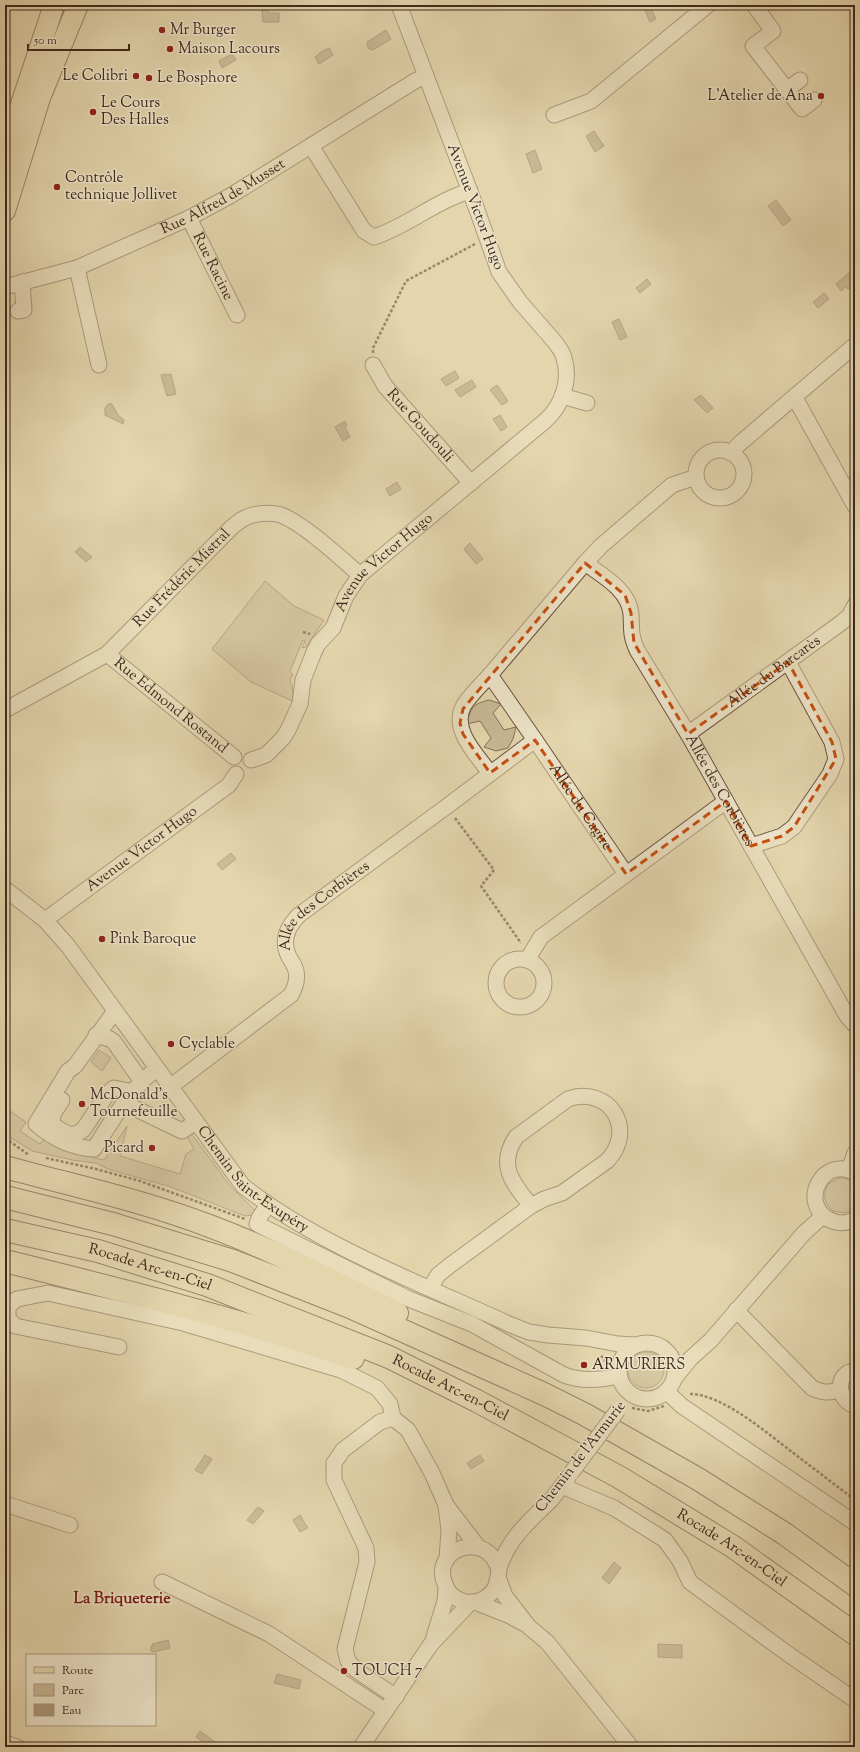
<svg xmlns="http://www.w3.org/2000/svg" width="860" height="1752" font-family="'Sorts Mill Goudy',serif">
<rect width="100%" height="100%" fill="#e4d6ad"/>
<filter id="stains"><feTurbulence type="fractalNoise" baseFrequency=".005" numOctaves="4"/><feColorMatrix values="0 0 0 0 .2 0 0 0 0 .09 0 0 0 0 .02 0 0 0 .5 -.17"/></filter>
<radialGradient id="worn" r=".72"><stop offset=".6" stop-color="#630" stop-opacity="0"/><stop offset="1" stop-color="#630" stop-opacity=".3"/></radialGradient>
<path fill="#c8b995" stroke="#84715a" d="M 265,581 L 294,606 L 324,620 L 306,647 L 302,648 L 305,641 L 303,640 L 290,671 L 293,676 L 291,676 L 290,684 L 292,685 L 293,696 L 292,701 L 251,682 L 212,649 Z
M 489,700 L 501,704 L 493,713 L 504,730 L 516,727 L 513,739 L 508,748 L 496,751 L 484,747 L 491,738 L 480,721 L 467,724 C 470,708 473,704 489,700 Z
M 99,1050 L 111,1058 L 102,1071 L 91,1062 Z
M 5,1103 L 7,1109 L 26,1122 L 20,1131 L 40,1144 L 45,1137 L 63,1150 L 104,1160 L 127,1126 L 120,1156 L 180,1174 L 186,1154 L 194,1149 L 187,1137 L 187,1134 L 191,1133 L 231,1187 L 256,1211 L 254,1215 L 245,1216 L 171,1187 L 108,1169 L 96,1163 L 72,1160 L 32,1151 L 5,1134 Z
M 839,1178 L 845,1178 L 855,1184 L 855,1208 L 845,1213 L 833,1211 C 824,1203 822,1195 828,1184 Z
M628 1370a18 18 0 1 1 36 0a18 18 0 1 1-36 0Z"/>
<path fill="#ad9b7c" stroke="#826d56" d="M 645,5 L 650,6 L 656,19 L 650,22 L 644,8 Z
M 262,10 L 267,10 L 269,13 L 279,13 L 279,22 L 263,22 Z
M 386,30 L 391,39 L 373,50 L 368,48 L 367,42 Z
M 329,48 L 333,55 L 319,64 L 315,57 L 321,52 Z
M 232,54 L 236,60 L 222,68 L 219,61 Z
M 594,131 L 604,146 L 595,152 L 586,136 Z
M 535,150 L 542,169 L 533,173 L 526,154 Z
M 776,200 L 791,220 L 783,226 L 768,206 Z
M 850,272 L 855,278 L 851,283 L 853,285 L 848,289 L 846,287 L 841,291 L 836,284 Z
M 647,279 L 651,284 L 640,293 L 636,288 Z
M 824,293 L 829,299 L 818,308 L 813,302 Z
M 619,319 L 627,337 L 620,340 L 612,322 Z
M 455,371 L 459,378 L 446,386 L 441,379 Z
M 165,374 L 167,375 L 171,374 L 176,394 L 167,396 L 161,375 Z
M 472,380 L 476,387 L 460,397 L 455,390 Z
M 497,385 L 508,401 L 502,405 L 490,390 Z
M 701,395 L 713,408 L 707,413 L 694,400 Z
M 108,404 L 112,404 L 118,415 L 124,420 L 123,424 L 105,415 L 105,408 Z
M 500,415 L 507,427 L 501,431 L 493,419 Z
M 345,421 L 347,426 L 345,427 L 350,437 L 343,441 L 335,427 Z
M 397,482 L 401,489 L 390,496 L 386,489 Z
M 470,543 L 483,559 L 476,564 L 464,549 Z
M 80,547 L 92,557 L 86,562 L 75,552 Z
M 231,853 L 236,859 L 222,870 L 217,864 Z
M 205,1455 L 212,1459 L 202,1474 L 195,1470 Z
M 480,1455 L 484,1461 L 471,1469 L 467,1463 Z
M 258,1507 L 264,1511 L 253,1524 L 247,1520 Z
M 300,1515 L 308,1528 L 300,1532 L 293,1520 Z
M 614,1562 L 621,1568 L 609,1584 L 602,1578 Z
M 168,1640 L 170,1648 L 154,1652 L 151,1651 L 151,1646 L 153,1646 L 152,1644 Z
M 658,1644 L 682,1645 L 682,1658 L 658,1657 Z
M 277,1674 L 301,1680 L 299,1689 L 274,1683 Z
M 200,1731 L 222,1747 L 210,1747 L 196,1737 Z"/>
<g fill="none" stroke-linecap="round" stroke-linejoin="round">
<defs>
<g id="minor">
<path d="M 754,5 L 773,31 L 753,46 L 802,109 L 814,100"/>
<path d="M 786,90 L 800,80"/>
<path d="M 554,115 L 591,101 L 708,5"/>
<path d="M 311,146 L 364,231 L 374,237 C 408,226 435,201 470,191"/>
<path id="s1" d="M 189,218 L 237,315"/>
<path d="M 77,268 L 99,365"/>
<path id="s2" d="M 5,287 L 77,268 L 189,218 L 230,196 L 415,81 L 426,76"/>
<path d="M 18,311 L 24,310 L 22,282"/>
<path id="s3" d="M 373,365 L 385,386 L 471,483"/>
<path d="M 562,396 L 587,403"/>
<path d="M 795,398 L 855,506"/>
<circle cx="720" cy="474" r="24"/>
<path d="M 731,453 L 738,445 L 855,345"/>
<path d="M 585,563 L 601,546 L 672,485 L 696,477"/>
<path id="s4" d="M 107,654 L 234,757"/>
<path id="s5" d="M 5,710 L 107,654 L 232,527 C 236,524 240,520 245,518 C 254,513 271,512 281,515 C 304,524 341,558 360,575"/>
<path id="s6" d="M 688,734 L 841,623 L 850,615 L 855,605"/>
<path id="s7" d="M 535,740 L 626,874"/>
<path id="s8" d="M 251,760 L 266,755 L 283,738 L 288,730 L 300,704 L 303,680 L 314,652 L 318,644 L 333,628 L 346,596 L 360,575 L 545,421 C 562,406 571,381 564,358 C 563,352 558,347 555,342 L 520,302 L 499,272 L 477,210 L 399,5"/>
<path d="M 490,773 C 477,755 450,729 464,705 C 471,694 482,684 490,675"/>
<path d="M 751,846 L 782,836 L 794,827 L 830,774 L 836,759 L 832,742 L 788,662"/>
<path id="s9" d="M 5,889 L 45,920 L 68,946 L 243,1186 C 320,1246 422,1284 511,1325 L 529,1332 L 548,1335 L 586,1338 L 618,1344 L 634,1345"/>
<path id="s10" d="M 45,920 L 229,785 L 236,774"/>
<circle cx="520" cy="983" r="24"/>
<path d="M 527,960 L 541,937 L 726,801"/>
<path d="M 115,1011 L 75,1066 L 68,1071 L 36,1124 C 54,1139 70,1147 94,1149 C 111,1123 131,1086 157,1069"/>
<path d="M 96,1035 L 110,1039 L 114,1042 L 142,1082"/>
<path id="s11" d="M 170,1087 L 291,995 C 295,988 298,980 296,971 C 295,966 292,962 289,957 C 281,941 287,927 299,915 L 446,807 L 535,740 L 490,675 L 585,563 C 603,576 629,590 631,614 C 632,630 630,634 637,650 L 688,734 L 847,1016 L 855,1025"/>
<path d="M 62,1100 C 57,1109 50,1115 53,1125 C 64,1132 71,1139 83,1130 L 108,1093 L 114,1088 L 134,1092"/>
<path d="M 124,1103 L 182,1131 L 196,1122"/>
<path d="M 849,1170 L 855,1153"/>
<path d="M 855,1173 C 825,1155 798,1200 828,1219 C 837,1224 847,1224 855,1219"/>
<path d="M 268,1205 L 259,1218 L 257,1224 L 409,1299 L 472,1324 L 564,1375 C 582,1382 601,1380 619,1376"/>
<path d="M 430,1288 L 438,1275 L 449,1266 L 531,1206 L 544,1199 L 562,1193 L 607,1161 C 637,1130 610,1085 568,1099 L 516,1137 C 497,1166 513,1183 531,1206"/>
<path d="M 736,1310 L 812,1388 C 823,1393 829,1393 840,1390"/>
<circle cx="647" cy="1371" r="28"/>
<path d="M 119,1347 L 15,1326 L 8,1318 L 8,1306 L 17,1299 L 48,1293 L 183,1323 L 341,1370 L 377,1388 L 390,1404 L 393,1418"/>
<path d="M 855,1371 C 836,1372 835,1399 855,1406"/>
<path d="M 674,1379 L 690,1359 L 711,1340 L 804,1233 L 823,1216"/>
<path d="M 666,1391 L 682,1406 L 855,1523"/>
<path d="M 562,1486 L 614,1508 L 665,1540 L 680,1561 L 690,1582 L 788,1654 L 855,1700"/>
<path d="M 5,1504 L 70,1525"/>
<path d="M 446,1506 L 449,1530 L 447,1559"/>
<path d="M 499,1570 C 487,1528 430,1549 445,1584 C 447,1590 451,1595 456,1598 C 465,1604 476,1604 485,1598 C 497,1591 497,1582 499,1570 C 500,1563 504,1556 507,1550 C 517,1531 536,1515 551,1500 C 557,1493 562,1485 568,1478"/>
<path d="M 499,1580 L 505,1596 L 529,1627 L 547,1642 L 631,1747"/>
<path d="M 162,1582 L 269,1634 L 386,1711"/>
<path d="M 475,1602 L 508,1615 L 523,1623"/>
<path d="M 434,1637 L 445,1601 L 446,1588"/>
<path d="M 396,1697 L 356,1670 L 348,1661 L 345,1649 L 367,1562 L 366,1548 L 334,1480 L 334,1463 L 343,1450 L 380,1422 L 393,1418 L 408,1430 L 432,1473 L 446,1505 L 478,1547"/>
<path d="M 5,1743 L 17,1747"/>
<path d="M 361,1747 L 431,1644 L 471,1602"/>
</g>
<path id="major" d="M 5,152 L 54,5
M 5,211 L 40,98 L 78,5"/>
<g id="highway">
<path d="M 5,1167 C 74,1186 145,1201 212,1227 C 276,1251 336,1283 397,1313"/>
<path d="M 5,1197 L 113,1224 L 233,1261 L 350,1307 L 544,1394 L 584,1414 L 698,1479 L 785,1534 L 855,1585"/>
<path id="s12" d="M 5,1230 L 98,1251 L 207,1285 L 389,1357 L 477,1401 L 619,1477 L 732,1546 L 855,1634"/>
<path d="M 5,1261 C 122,1290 239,1319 353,1358"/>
</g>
</defs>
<use href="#minor" stroke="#6a5442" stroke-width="17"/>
<use href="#major" stroke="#41291e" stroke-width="22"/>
<use href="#highway" stroke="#41291e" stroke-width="24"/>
<path stroke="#41291e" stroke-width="2.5" stroke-dasharray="3 2" stroke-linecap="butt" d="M 373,353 L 373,348 L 406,281 L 475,244
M 303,632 L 310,634
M 455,818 L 494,870 L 481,886 L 521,943
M 5,1138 L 29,1155
M 46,1158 L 96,1169 L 140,1181 L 245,1219
M 601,1356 L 604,1358 L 606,1365
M 690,1394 C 722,1394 767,1433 792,1452 C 813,1468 834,1484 855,1500
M 632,1408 L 648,1411 L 664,1406"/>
<use href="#minor" stroke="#ede4ca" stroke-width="15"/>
<use href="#major" stroke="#e4d6ad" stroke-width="20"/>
<use href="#highway" stroke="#e4d6ad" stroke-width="22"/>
<defs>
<path id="minor-bridge" d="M 571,1473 L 618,1410"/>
</defs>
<use href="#minor-bridge" stroke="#6a5442" stroke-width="17" stroke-linecap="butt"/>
<use href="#minor-bridge" stroke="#ede4ca" stroke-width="15"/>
</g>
<path d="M0 0H860V1752H0ZM 585,563 L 625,595 L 631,613 L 634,643 L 688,734 L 788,662 L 832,742 L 836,759 L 794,827 L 782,836 L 751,846 L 726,801 L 626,874 L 535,740 L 490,773 L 463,734 L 460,723 L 463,709 Z" fill="#e4d6ad" fill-opacity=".55" fill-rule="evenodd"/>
<path fill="none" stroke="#c74f10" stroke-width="3" stroke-dasharray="8 5" stroke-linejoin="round" d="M 585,563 L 625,595 L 631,613 L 634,643 L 688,734 L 788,662 L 832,742 L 836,759 L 794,827 L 782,836 L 751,846 L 726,801 L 626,874 L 535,740 L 490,773 L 463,734 L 460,723 L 463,709 Z"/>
<g fill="#8f2418" stroke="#ede4ca" stroke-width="1.5">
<circle cx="162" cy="30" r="4"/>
<circle cx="170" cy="49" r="4"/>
<circle cx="136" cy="76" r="4"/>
<circle cx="149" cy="78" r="4"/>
<circle cx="821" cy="96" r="4"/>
<circle cx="93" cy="112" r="4"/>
<circle cx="57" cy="187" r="4"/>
<circle cx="102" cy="939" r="4"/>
<circle cx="171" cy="1044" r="4"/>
<circle cx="82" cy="1104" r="4"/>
<circle cx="152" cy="1148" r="4"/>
<circle cx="584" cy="1365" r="4"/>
<circle cx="344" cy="1671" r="4"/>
</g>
<g text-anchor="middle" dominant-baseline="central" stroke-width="3" stroke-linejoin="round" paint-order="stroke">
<g font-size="15" fill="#41291e" stroke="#ede4ca" text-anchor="start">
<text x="170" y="30">Mr Burger</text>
<text x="178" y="49">Maison Lacours</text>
<text x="128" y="76" text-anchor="end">Le Colibri</text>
<text x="157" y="78">Le Bosphore</text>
<text x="813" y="96" text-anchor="end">L'Atelier de Ana</text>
<text x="101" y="103">Le Cours<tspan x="101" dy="17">Des Halles</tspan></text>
<text x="65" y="178">Contrôle<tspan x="65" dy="17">technique Jollivet</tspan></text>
<text x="110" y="939">Pink Baroque</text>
<text x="179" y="1044">Cyclable</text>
<text x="90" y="1095">McDonald's<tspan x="90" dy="17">Tournefeuille</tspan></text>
<text x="144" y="1148" text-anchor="end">Picard</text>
<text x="592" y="1365">ARMURIERS</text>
<text x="352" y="1671">TOUCH 7</text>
</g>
<g font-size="15" fill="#41291e" stroke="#ede4ca">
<text stroke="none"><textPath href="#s2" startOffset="237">Rue Alfred de Musset</textPath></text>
<text transform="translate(475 207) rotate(69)">Avenue Victor Hugo</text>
<text stroke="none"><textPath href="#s1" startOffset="54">Rue Racine</textPath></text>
<text stroke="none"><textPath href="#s3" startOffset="77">Rue Goudouli</textPath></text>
<text stroke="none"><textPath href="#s8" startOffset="248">Avenue Victor Hugo</textPath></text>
<text stroke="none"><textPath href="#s5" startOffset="223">Rue Frédéric Mistral</textPath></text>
<text stroke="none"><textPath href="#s6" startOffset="106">Allée du Barcarès</textPath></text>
<text stroke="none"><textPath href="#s4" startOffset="82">Rue Edmond Rostand</textPath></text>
<text stroke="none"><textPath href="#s11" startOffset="1030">Allée des Corbières</textPath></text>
<text stroke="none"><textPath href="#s7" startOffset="81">Allée du Cagire</textPath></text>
<text stroke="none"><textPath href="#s10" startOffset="120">Avenue Victor Hugo</textPath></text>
<text stroke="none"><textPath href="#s11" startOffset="262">Allée des Corbières</textPath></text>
<text stroke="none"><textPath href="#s9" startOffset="385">Chemin Saint-Exupéry</textPath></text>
<text stroke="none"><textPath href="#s12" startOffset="150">Rocade Arc-en-Ciel</textPath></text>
<text stroke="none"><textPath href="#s12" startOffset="474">Rocade Arc-en-Ciel</textPath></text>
<text transform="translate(581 1457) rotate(-52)">Chemin de l'Armurie</text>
<text stroke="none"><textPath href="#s12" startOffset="798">Rocade Arc-en-Ciel</textPath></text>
</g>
<g font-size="16" font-weight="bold" fill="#7a1f14" stroke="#ede4ca">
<text x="122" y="1599">La Briqueterie</text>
</g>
</g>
<rect width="860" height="1752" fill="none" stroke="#e4d6ad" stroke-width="20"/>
<rect x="6" y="6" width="848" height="1740" fill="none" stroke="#41291e" stroke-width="2"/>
<rect x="10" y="10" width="840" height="1732" fill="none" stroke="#41291e"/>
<rect x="26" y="1654" width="130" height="72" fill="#ede4ca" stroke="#a89985"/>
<rect x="34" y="1667" width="20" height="6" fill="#e4d6ad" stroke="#a89985"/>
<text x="62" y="1674" font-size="12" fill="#41291e">Route</text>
<rect x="34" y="1684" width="20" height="12" fill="#c8b995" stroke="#a89985"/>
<text x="62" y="1694" font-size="12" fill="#41291e">Parc</text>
<rect x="34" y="1704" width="20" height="12" fill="#ad9b7c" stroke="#a89985"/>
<text x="62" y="1714" font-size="12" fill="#41291e">Eau</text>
<path d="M28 44v6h101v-6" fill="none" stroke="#41291e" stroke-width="2"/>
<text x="34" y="44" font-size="12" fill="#41291e" stroke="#ede4ca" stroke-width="3" paint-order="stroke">50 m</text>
<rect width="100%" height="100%" filter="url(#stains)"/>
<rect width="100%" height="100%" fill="url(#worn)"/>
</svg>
